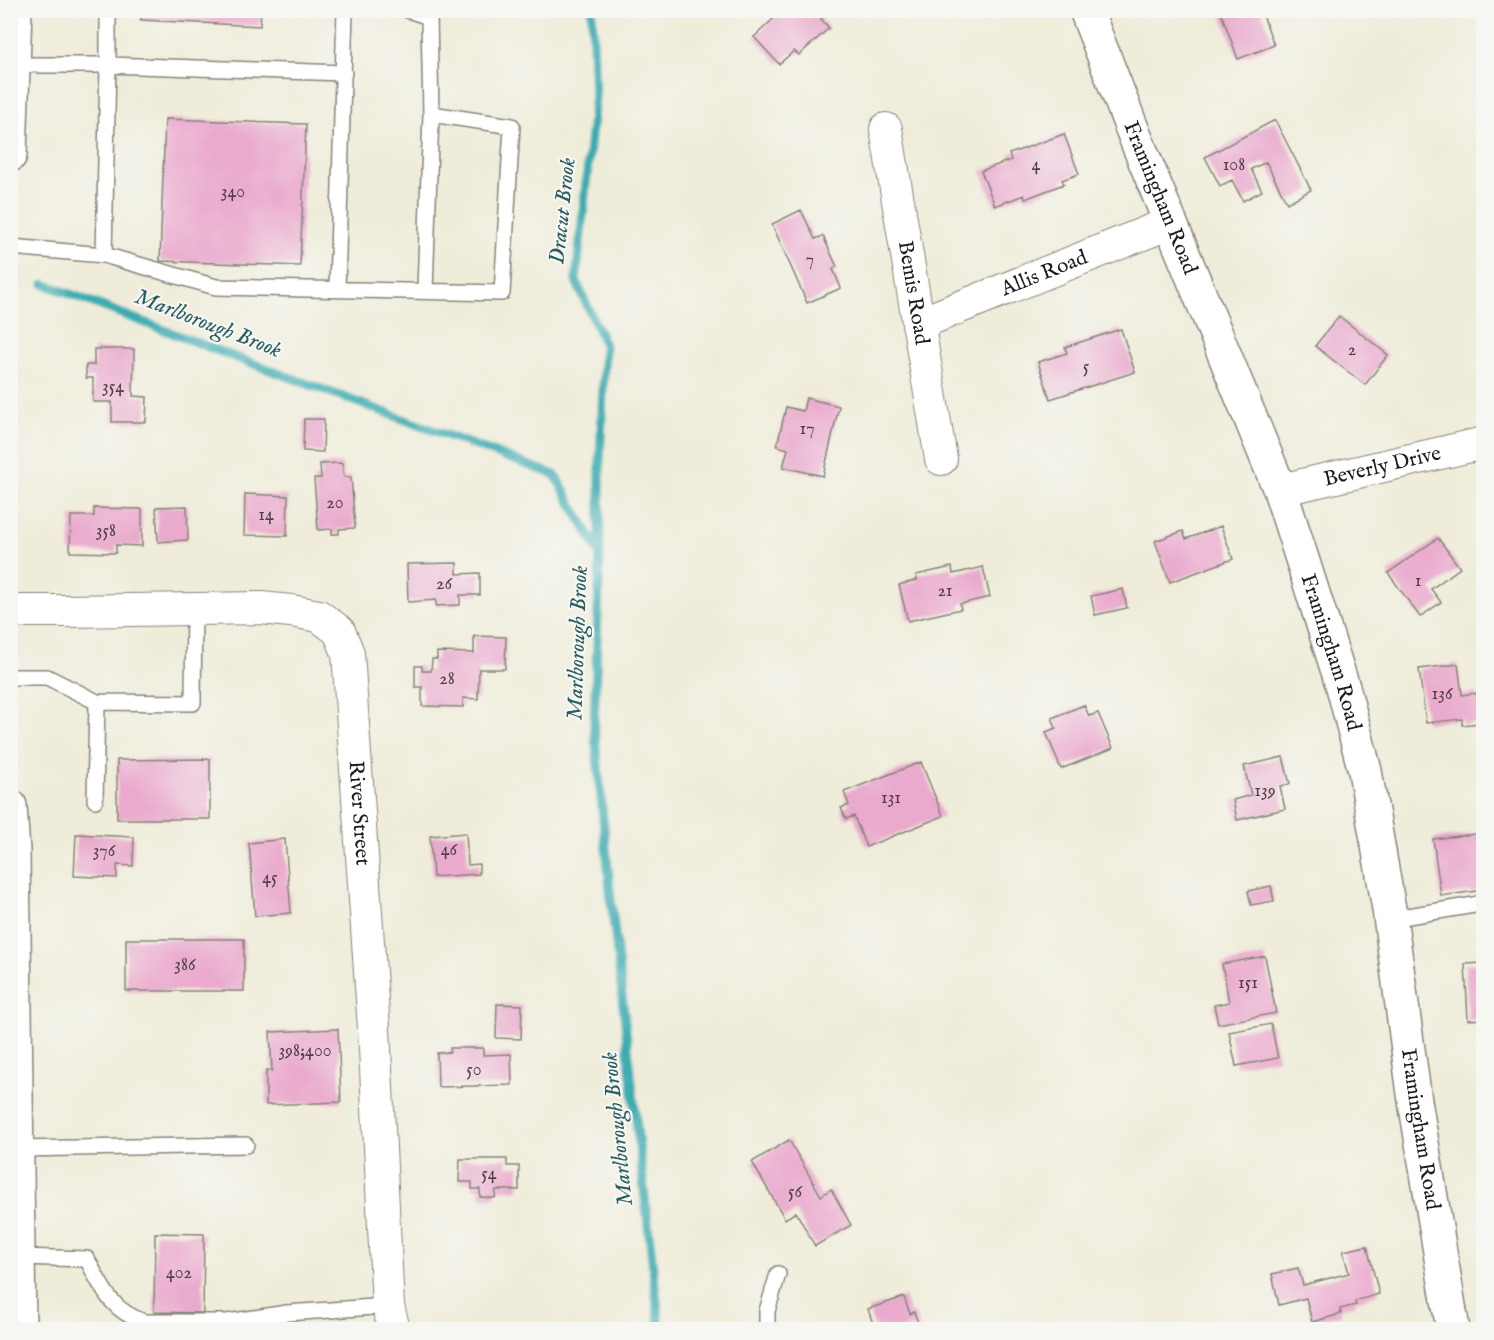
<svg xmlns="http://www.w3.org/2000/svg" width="1494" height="1340" font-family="'IM FELL English',serif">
<rect width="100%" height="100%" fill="#f6f6f2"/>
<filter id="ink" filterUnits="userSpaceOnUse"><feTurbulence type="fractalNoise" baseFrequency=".0167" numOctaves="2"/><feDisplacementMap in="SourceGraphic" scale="12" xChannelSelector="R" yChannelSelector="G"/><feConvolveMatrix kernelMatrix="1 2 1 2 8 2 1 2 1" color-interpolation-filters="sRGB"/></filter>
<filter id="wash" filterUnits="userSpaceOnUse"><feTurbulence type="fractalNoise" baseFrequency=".008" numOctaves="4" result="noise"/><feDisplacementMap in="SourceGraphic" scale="24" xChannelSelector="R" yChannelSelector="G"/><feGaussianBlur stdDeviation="1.35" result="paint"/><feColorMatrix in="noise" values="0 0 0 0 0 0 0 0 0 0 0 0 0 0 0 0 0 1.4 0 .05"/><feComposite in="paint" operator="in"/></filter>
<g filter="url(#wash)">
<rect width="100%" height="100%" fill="#efecd9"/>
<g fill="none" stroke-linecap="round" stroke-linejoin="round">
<path stroke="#3aacb2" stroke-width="9" d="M 592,10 L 595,96 L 576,281 L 605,345 L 600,459 L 600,553
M 44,284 L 232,356 L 555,475 L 600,554 L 594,726 L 611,899 L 660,1330"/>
</g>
<g id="blocks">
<path fill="#eaaacd" d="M 141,10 L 261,10 L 260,26 L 141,20 Z
M 783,10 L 830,10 L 821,19 L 829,28 L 799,55 L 794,51 L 779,64 L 754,37 Z
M 1220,10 L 1261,10 L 1274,45 L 1238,59 Z
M 165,119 L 306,124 L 300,266 L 160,261 Z
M 1275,120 L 1311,190 L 1287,203 L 1266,162 L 1251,169 L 1262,191 L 1243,201 L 1232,180 L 1220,186 L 1205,157 Z
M 1064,134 L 1079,174 L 1062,180 L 1064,184 L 1025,199 L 1024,195 L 995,206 L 981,171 L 1011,160 L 1009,154 Z
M 801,210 L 815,239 L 823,236 L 837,267 L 833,269 L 841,288 L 807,303 L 772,224 Z
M 1339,316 L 1388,355 L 1365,385 L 1315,346 Z
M 1121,329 L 1135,372 L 1050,399 L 1038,362 L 1067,353 L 1065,347 Z
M 94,349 L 134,349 L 133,396 L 147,397 L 146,422 L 112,422 L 112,402 L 93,402 L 93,378 L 86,378 L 86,365 L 94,365 Z
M 806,398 L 839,406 L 823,476 L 783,467 L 788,449 L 777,446 L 786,407 L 803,411 Z
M 304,419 L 324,419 L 323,452 L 303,451 Z
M 342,463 L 344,477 L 351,477 L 355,528 L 339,529 L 339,534 L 332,534 L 332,529 L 318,530 L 314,478 L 321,478 L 320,464 Z
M 245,494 L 288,496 L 287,536 L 244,535 Z
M 187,506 L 188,540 L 158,542 L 156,507 Z
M 94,508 L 142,509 L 142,546 L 116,545 L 116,553 L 70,552 L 71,516 L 94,516 Z
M 1221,526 L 1233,559 L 1170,582 L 1155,541 L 1183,531 L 1186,539 Z
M 1438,538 L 1460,568 L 1431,589 L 1441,602 L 1420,617 L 1388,573 Z
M 457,563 L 457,574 L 480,573 L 480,595 L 460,595 L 460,605 L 436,606 L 436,600 L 408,602 L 407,564 Z
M 952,567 L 953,574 L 983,567 L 990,597 L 960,604 L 961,609 L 908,621 L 899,585 L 917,580 L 916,575 Z
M 1123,589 L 1127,608 L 1095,615 L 1091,596 Z
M 474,636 L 506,637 L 505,669 L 479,669 L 478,699 L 463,698 L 463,707 L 422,706 L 422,687 L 415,687 L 415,666 L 422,666 L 422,671 L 431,671 L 432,659 L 437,659 L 437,652 L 474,653 Z
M 1458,664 L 1462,695 L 1476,693 L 1480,723 L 1462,725 L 1462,719 L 1426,723 L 1419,669 Z
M 1084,705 L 1089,716 L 1098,713 L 1113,748 L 1061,769 L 1046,732 L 1056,728 L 1052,718 Z
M 1283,757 L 1290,784 L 1280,786 L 1285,809 L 1237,820 L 1233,800 L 1251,795 L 1244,766 Z
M 210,759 L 210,819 L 117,819 L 117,760 Z
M 921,762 L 943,816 L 866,847 L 854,816 L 846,819 L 841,808 L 849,805 L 844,792 Z
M 466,833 L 468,865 L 479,864 L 479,874 L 433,877 L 430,836 Z
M 1484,833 L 1484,890 L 1441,896 L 1433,839 Z
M 76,834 L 134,837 L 133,866 L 117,865 L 117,878 L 74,876 Z
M 285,839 L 291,913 L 255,916 L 249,843 Z
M 1271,886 L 1274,901 L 1251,905 L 1248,891 Z
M 126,939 L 244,939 L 244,991 L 126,991 Z
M 1265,956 L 1276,1013 L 1218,1024 L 1214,1005 L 1229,1002 L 1222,964 Z
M 1484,963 L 1484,1019 L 1468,1020 L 1465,964 Z
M 497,1004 L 522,1005 L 521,1039 L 496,1038 Z
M 1271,1024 L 1278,1058 L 1236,1066 L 1229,1032 Z
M 338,1029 L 341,1102 L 266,1105 L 266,1071 L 272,1071 L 270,1032 Z
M 450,1048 L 483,1048 L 483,1055 L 511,1054 L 512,1085 L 438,1087 L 437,1053 L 450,1052 Z
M 789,1140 L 821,1196 L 831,1189 L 851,1225 L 815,1246 L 796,1212 L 785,1219 L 752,1162 Z
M 460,1159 L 507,1159 L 507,1166 L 519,1166 L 519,1190 L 496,1190 L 495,1198 L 480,1197 L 480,1189 L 472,1189 L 472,1182 L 459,1182 Z
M 155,1233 L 204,1234 L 203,1313 L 154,1312 Z
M 1367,1246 L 1379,1294 L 1355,1301 L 1356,1305 L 1340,1309 L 1341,1314 L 1312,1322 L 1306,1298 L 1279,1305 L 1272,1274 L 1298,1268 L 1303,1285 L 1349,1273 L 1343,1251 Z
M 904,1297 L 910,1314 L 914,1312 L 920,1328 L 875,1330 L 868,1309 Z"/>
</g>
</g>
<g filter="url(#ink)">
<use href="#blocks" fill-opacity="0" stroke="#86847a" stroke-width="1.5"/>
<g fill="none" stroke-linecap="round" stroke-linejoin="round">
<defs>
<path id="service" d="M 408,10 L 429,17 L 431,114 L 425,291
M 14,65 L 108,65 L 108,10
M 10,247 L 104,255 L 216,287 L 502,293 L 512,126 L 431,114
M 104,255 L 108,65 L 344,73
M 337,289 L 345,10
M 10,677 L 47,677 L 97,702 L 193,703 L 194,609
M 95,800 L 97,702
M 1390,919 L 1474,905 L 1484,902
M 17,1149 L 246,1145
M 18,1257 L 87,1259 C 103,1289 110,1310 144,1322 L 227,1322 L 287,1313 L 388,1306
M 767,1330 L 767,1311 L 778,1274"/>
<g id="minor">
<path id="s1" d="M 886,129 L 941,459"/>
<path id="s2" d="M 918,324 L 1170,223"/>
<path id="s3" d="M 1280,490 L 1484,443"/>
<path id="s4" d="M 10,611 L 65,611 L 261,608 L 291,611 L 319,616 L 339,631 L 348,653 L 374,1029 L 388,1306 L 394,1330"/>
</g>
<g id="tertiary">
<path id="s5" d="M 1086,10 L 1136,139 L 1280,490 L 1343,687 L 1365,771 L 1389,909 L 1415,1101 L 1453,1330"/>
</g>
<path id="secondary" d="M 10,155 L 15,10
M 10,806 L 13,851 L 19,1330"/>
</defs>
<use href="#service" stroke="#86847a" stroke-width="18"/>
<use href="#minor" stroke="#86847a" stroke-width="34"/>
<use href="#tertiary" stroke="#86847a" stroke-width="36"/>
<use href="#secondary" stroke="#86847a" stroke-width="36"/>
<use href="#service" stroke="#fff" stroke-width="15"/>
<use href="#minor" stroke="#fff" stroke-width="32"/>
<use href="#tertiary" stroke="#fff" stroke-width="33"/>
<use href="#secondary" stroke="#fff" stroke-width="33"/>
</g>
</g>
<g text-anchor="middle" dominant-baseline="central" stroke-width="4.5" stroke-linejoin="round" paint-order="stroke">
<g font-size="18" fill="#504048">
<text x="1036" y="165">4</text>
<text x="1234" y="165">108</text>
<text x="233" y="192">340</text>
<text x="810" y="260">7</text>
<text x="1352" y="350">2</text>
<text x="1086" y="367">5</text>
<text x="113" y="387">354</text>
<text x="807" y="429">17</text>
<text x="335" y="503">20</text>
<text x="266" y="515">14</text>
<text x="106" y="531">358</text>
<text x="1418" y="581">1</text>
<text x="444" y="584">26</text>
<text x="945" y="591">21</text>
<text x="447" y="679">28</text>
<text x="1442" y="694">136</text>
<text x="1265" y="791">139</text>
<text x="891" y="798">131</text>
<text x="449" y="850">46</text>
<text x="104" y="851">376</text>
<text x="270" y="878">45</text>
<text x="185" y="965">386</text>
<text x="1248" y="983">151</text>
<text x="305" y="1051">398;400</text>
<text x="474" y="1070">50</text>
<text x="489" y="1174">54</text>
<text x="795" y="1192">56</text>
<text x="179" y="1273">402</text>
</g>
<g font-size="21" fill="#1c1c1c" stroke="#f6f6f2">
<text stroke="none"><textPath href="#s5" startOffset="202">Framingham Road</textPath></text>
<text stroke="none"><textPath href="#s2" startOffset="136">Allis Road</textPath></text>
<text stroke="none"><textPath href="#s1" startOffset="166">Bemis Road</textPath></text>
<text stroke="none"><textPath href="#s3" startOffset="105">Beverly Drive</textPath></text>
<text stroke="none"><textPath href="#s5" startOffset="688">Framingham Road</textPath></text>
<text stroke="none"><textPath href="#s4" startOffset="519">River Street</textPath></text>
<text stroke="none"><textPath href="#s5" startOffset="1174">Framingham Road</textPath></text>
</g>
<g font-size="22" font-style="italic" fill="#2a5d60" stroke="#f6f6f2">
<text transform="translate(563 211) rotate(-84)">Dracut Brook</text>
<text transform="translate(208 324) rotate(21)">Marlborough Brook</text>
<text transform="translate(578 643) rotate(-88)">Marlborough Brook</text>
<text transform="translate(618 1129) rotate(-96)">Marlborough Brook</text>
</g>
</g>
<rect width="1494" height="1340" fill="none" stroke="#f6f6f2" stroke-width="36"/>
</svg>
